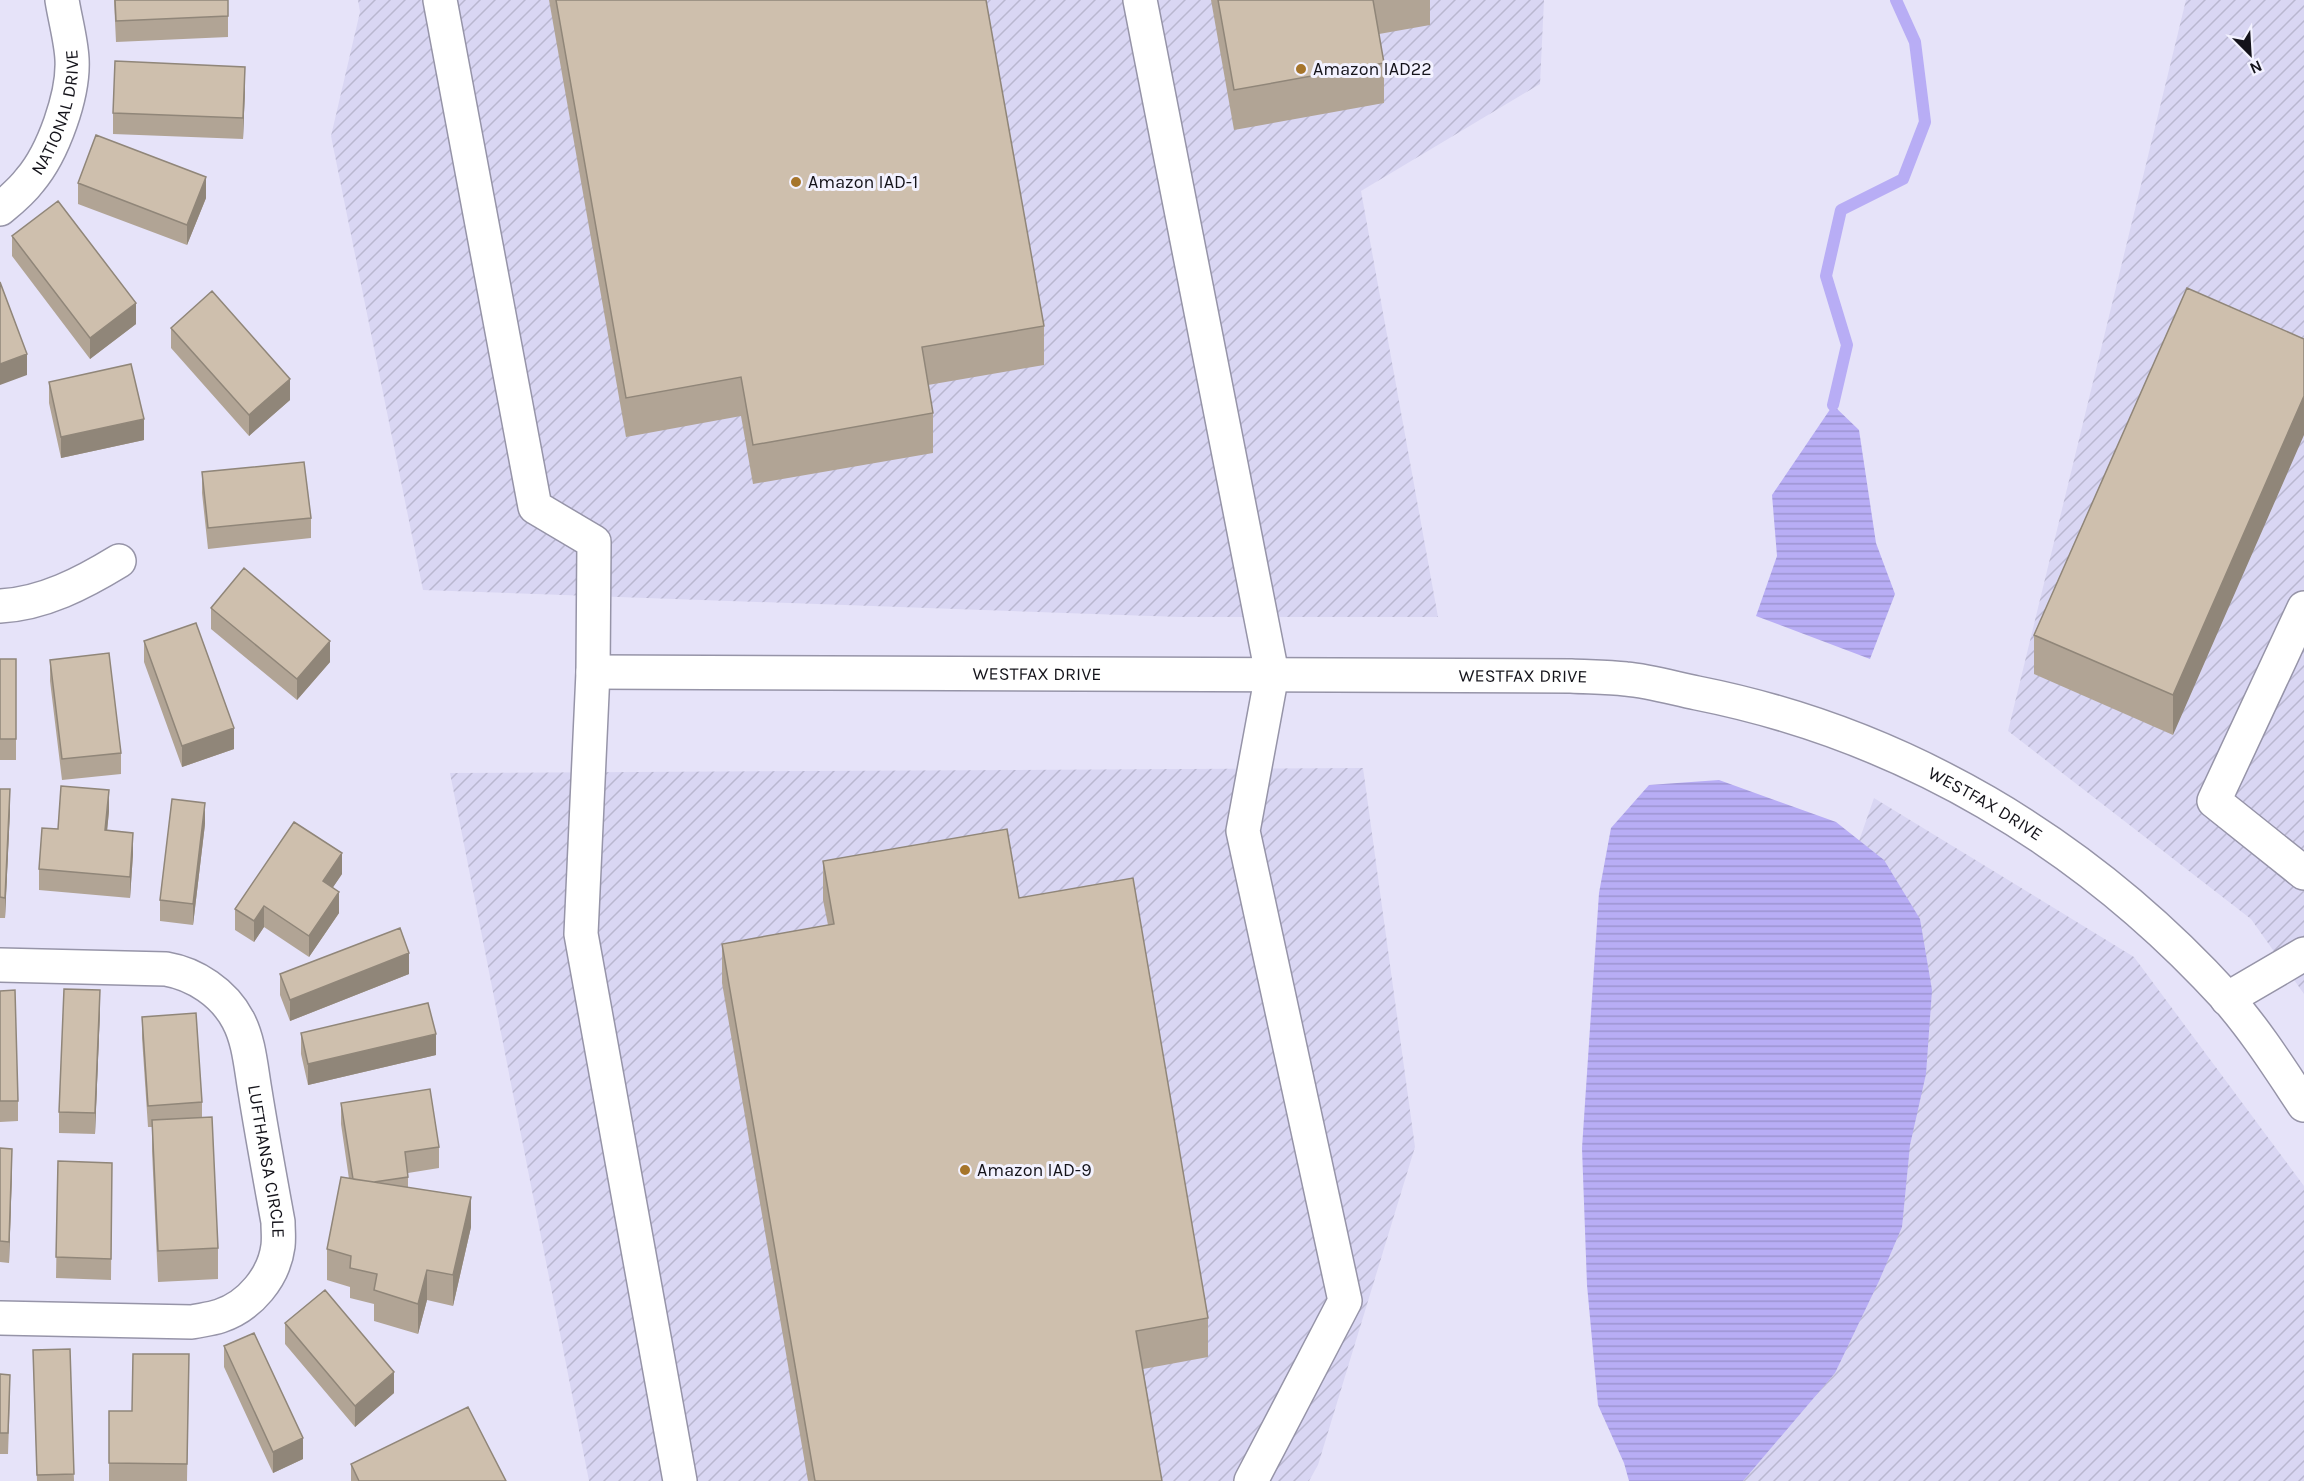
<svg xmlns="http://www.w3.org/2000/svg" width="2304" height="1481" font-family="Karla,sans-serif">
<defs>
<pattern id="industrial-furrows" width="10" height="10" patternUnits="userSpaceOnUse" patternTransform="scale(1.5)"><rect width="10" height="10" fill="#d9d6f3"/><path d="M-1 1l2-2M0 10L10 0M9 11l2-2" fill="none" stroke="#b9b7d0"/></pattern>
<pattern id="water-rules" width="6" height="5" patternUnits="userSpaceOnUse" patternTransform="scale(1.5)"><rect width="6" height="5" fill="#b8adf5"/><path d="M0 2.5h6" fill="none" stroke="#9d94d1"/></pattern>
</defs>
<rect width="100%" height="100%" fill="#e6e3f9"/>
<path fill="url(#industrial-furrows)" d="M 358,0 L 1544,0 L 1540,84 L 1361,191 L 1438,617 L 1179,617 L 423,590 L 331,136 L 360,12 Z
M 2186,0 L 2304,0 L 2304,994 L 2251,919 L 2008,731 Z
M 1363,768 L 1415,1147 L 1318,1465 L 1309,1481 L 589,1481 L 450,773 Z
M 1874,798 L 2134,957 L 2304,1186 L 2304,1481 L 1636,1481 Z"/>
<path fill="url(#water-rules)" d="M 1833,405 L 1859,430 L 1876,543 L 1895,594 L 1870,659 L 1756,616 L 1777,556 L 1772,495 Z
M 1719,780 L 1836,822 L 1884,860 L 1920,919 L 1932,990 L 1926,1074 L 1910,1145 L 1902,1227 L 1879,1281 L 1835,1373 L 1743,1481 L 1629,1481 L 1624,1463 L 1598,1405 L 1587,1285 L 1582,1148 L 1599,893 L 1611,828 L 1649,785 Z"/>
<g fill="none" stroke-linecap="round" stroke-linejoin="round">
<path stroke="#b8adf5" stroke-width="12" d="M 1833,405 L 1847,345 L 1826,276 L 1841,210 L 1903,179 L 1925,122 L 1915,42 L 1896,0"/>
<defs>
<g id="minor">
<path d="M 440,0 L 535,507 L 594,542 L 593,672 L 581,934 L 680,1481"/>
<path d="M 1140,0 L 1272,674 L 1243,831 L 1345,1301 L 1251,1481"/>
<path id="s1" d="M 0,209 C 11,200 21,192 30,180 C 53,153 74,95 72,59 C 71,40 65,19 62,0"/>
<path d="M 0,606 C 43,604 83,583 119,561"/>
<path d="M 2304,608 L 2214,801 L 2304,873"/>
<path id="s2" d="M 593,672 L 1571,676 C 1589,677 1608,677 1626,679 C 1649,681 1673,688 1697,693 C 1904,734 2085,842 2227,998 C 2256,1031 2280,1069 2304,1105"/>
<path id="s3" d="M 0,965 L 166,969 C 195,974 224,993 238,1020 C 249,1040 251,1068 255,1091 C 262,1135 270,1178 278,1222 C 278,1230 279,1238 278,1246 C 274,1277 250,1306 220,1316 C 211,1319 201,1320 192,1322 L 0,1318"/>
<path d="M 2227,999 L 2304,954"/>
</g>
</defs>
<use href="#minor" stroke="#9694a8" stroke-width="36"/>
<use href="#minor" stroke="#fff" stroke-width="33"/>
</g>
<path fill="#b1a495" d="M 114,0 L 228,0 L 228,37 L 116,42 Z
M 549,0 L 986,0 L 1044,326 L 1044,365 L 928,385 L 933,413 L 933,453 L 753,484 L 741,416 L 626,437 Z
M 1211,0 L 1430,0 L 1430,25 L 1379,34 L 1384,63 L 1384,103 L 1234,130 Z
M 245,88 L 243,139 L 113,134 L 113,113 Z
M 78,183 L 206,198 L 187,245 L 78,204 Z
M 12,236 L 136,324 L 90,359 L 12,256 Z
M 2187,288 L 2173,735 L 2034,674 L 2034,635 Z
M 171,328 L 290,400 L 249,436 L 171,348 Z
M 49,382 L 144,440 L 61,458 L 49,403 Z
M 202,472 L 311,518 L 311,538 L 208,549 L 202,493 Z
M 211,608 L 330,662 L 297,700 L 211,629 Z
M 144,641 L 234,749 L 182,767 L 144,662 Z
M 0,659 L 16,659 L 16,760 L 0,760 Z
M 50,660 L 121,753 L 121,774 L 62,780 L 50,681 Z
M 0,789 L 10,810 L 5,918 L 0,918 Z
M 109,811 L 107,831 L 133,854 L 130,898 L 39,890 L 39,869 L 58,829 Z
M 205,824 L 193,925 L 160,921 L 160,900 Z
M 823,861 L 1019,898 L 1208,1318 L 1208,1357 L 1143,1369 L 1162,1481 L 808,1481 L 722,983 L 722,944 L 828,925 L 823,900 Z
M 342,874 L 333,887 L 339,913 L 309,957 L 264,927 L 254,942 L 235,930 L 235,909 Z
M 280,974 L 409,974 L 290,1021 L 280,995 Z
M 0,991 L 18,1101 L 18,1121 L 0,1122 Z
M 100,1011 L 95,1134 L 59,1133 L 59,1112 Z
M 142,1017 L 202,1102 L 202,1118 L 218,1248 L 218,1279 L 158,1282 L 152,1151 L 152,1127 L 148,1127 L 142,1038 Z
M 301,1033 L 436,1055 L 308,1085 L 301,1054 Z
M 341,1103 L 439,1147 L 439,1168 L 408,1173 L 408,1187 L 471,1227 L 453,1306 L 427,1300 L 418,1334 L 374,1321 L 374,1304 L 350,1298 L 350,1287 L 327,1280 L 327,1249 L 349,1179 L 341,1124 Z
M 0,1148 L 12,1170 L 9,1263 L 0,1262 Z
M 58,1161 L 112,1163 L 111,1280 L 56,1278 Z
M 285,1323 L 394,1393 L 355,1427 L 285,1344 Z
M 224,1346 L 303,1459 L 273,1473 L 224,1367 Z
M 70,1349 L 74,1481 L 37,1481 L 33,1350 Z
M 189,1354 L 187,1481 L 109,1481 L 109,1411 L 132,1411 Z
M 0,1374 L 10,1395 L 8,1454 L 0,1454 Z
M 351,1464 L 506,1481 L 351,1481 Z"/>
<path fill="#908679" d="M 245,67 L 245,88 L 243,139 L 243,118 Z
M 206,177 L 206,198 L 187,245 L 187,225 Z
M 136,303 L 136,324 L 90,359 L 90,338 Z
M 27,354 L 27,375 L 0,385 L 0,364 Z
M 290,379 L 290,400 L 249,436 L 249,415 Z
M 2304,396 L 2304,435 L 2173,735 L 2173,695 Z
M 144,419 L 144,440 L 61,458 L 61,437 Z
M 330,641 L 330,662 L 297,700 L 297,679 Z
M 234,728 L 234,749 L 182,767 L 182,746 Z
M 10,789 L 10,810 L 5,918 L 5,898 Z
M 109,790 L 109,811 L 105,851 L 105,830 Z
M 205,803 L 205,824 L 193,925 L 193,904 Z
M 133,833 L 133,854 L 130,898 L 130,877 Z
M 342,853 L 342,874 L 323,902 L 323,881 Z
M 339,892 L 339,913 L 309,957 L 309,936 Z
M 264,906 L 264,927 L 254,942 L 254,921 Z
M 409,953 L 409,974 L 290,1021 L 290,1000 Z
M 100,990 L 100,1011 L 95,1134 L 95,1113 Z
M 436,1034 L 436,1055 L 308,1085 L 308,1064 Z
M 12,1149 L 12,1170 L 9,1263 L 9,1242 Z
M 471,1197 L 471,1227 L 453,1306 L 453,1275 Z
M 427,1270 L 427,1300 L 418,1334 L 418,1304 Z
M 394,1372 L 394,1393 L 355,1427 L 355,1406 Z
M 303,1438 L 303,1459 L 273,1473 L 273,1452 Z"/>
<path fill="#cebfad" stroke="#908679" stroke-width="1.5" d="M 115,0 L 228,0 L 228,16 L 116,21 Z
M 556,0 L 986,0 L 1044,326 L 922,347 L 933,413 L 753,445 L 741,377 L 626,398 Z
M 1218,0 L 1373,0 L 1384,63 L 1234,90 Z
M 115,61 L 245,67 L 243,118 L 113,113 Z
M 96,135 L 206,177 L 187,225 L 78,183 Z
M 58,201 L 136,303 L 90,338 L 12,236 Z
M 0,282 L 27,354 L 0,364 Z
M 2187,288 L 2304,339 L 2304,396 L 2173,695 L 2034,635 Z
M 212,291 L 290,379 L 249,415 L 171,328 Z
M 131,364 L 144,419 L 61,437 L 49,382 Z
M 304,462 L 311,518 L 208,528 L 202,472 Z
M 244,568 L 330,641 L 297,679 L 211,608 Z
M 196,623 L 234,728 L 182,746 L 144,641 Z
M 109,653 L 121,753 L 62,759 L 50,660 Z
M 0,659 L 16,659 L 16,739 L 0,739 Z
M 61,786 L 109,790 L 105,830 L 133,833 L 130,877 L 39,869 L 42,828 L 58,829 Z
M 0,789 L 10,789 L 5,898 L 0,897 Z
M 172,799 L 205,803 L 193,904 L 160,900 Z
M 294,822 L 342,853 L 323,881 L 339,892 L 309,936 L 264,906 L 254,921 L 235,909 Z
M 1007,829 L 1019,898 L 1133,878 L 1208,1318 L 1136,1331 L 1162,1481 L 815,1481 L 722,944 L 834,924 L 823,861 Z
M 400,928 L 409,953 L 290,1000 L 280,974 Z
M 64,989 L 100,990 L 95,1113 L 59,1112 Z
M 15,990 L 18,1101 L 0,1101 L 0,991 Z
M 428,1003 L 436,1034 L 308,1064 L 301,1033 Z
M 196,1013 L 202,1102 L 148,1106 L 142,1017 Z
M 430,1089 L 439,1147 L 405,1152 L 408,1177 L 374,1182 L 353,1179 L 341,1103 Z
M 212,1117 L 218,1248 L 158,1251 L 152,1120 Z
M 0,1148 L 12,1149 L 9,1242 L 0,1241 Z
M 58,1161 L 112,1163 L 111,1259 L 56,1257 Z
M 341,1177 L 471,1197 L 453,1275 L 427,1270 L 418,1304 L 374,1290 L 377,1274 L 350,1268 L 351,1256 L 327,1249 Z
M 325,1290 L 394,1372 L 355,1406 L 285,1323 Z
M 254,1333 L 303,1438 L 273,1452 L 224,1346 Z
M 70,1349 L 74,1474 L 37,1475 L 33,1350 Z
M 133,1354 L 189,1354 L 187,1464 L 109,1463 L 109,1411 L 132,1411 Z
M 0,1374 L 10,1375 L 8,1433 L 0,1433 Z
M 468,1407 L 506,1481 L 359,1481 L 351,1464 Z"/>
<g fill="#a6752b" stroke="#f3f2ff" stroke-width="2">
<circle cx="1301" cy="69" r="6"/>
<circle cx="796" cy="182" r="6"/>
<circle cx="965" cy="1170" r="6"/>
</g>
<g text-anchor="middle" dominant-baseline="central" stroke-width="6" stroke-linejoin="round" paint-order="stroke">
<g font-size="18" fill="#14131a" stroke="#f3f2ff" text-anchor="start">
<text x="1313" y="69">Amazon IAD22</text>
<text x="808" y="182">Amazon IAD-1</text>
<text x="977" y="1170">Amazon IAD-9</text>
</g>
<g font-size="18" fill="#14131a" stroke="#f3f2ff">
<text stroke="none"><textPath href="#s1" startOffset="116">NATIONAL DRIVE</textPath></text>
<text stroke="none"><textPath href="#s2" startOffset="444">WESTFAX DRIVE</textPath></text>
<text stroke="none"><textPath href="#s2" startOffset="930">WESTFAX DRIVE</textPath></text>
<text stroke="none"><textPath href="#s2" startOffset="1416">WESTFAX DRIVE</textPath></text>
<text stroke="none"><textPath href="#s3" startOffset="402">LUFTHANSA CIRCLE</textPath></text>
</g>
</g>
<g transform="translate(2250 54) rotate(156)" stroke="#f3f2ff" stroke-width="4.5" paint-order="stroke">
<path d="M0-4.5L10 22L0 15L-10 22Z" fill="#14131a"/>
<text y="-9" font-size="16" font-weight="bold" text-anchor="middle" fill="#14131a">N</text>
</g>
</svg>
